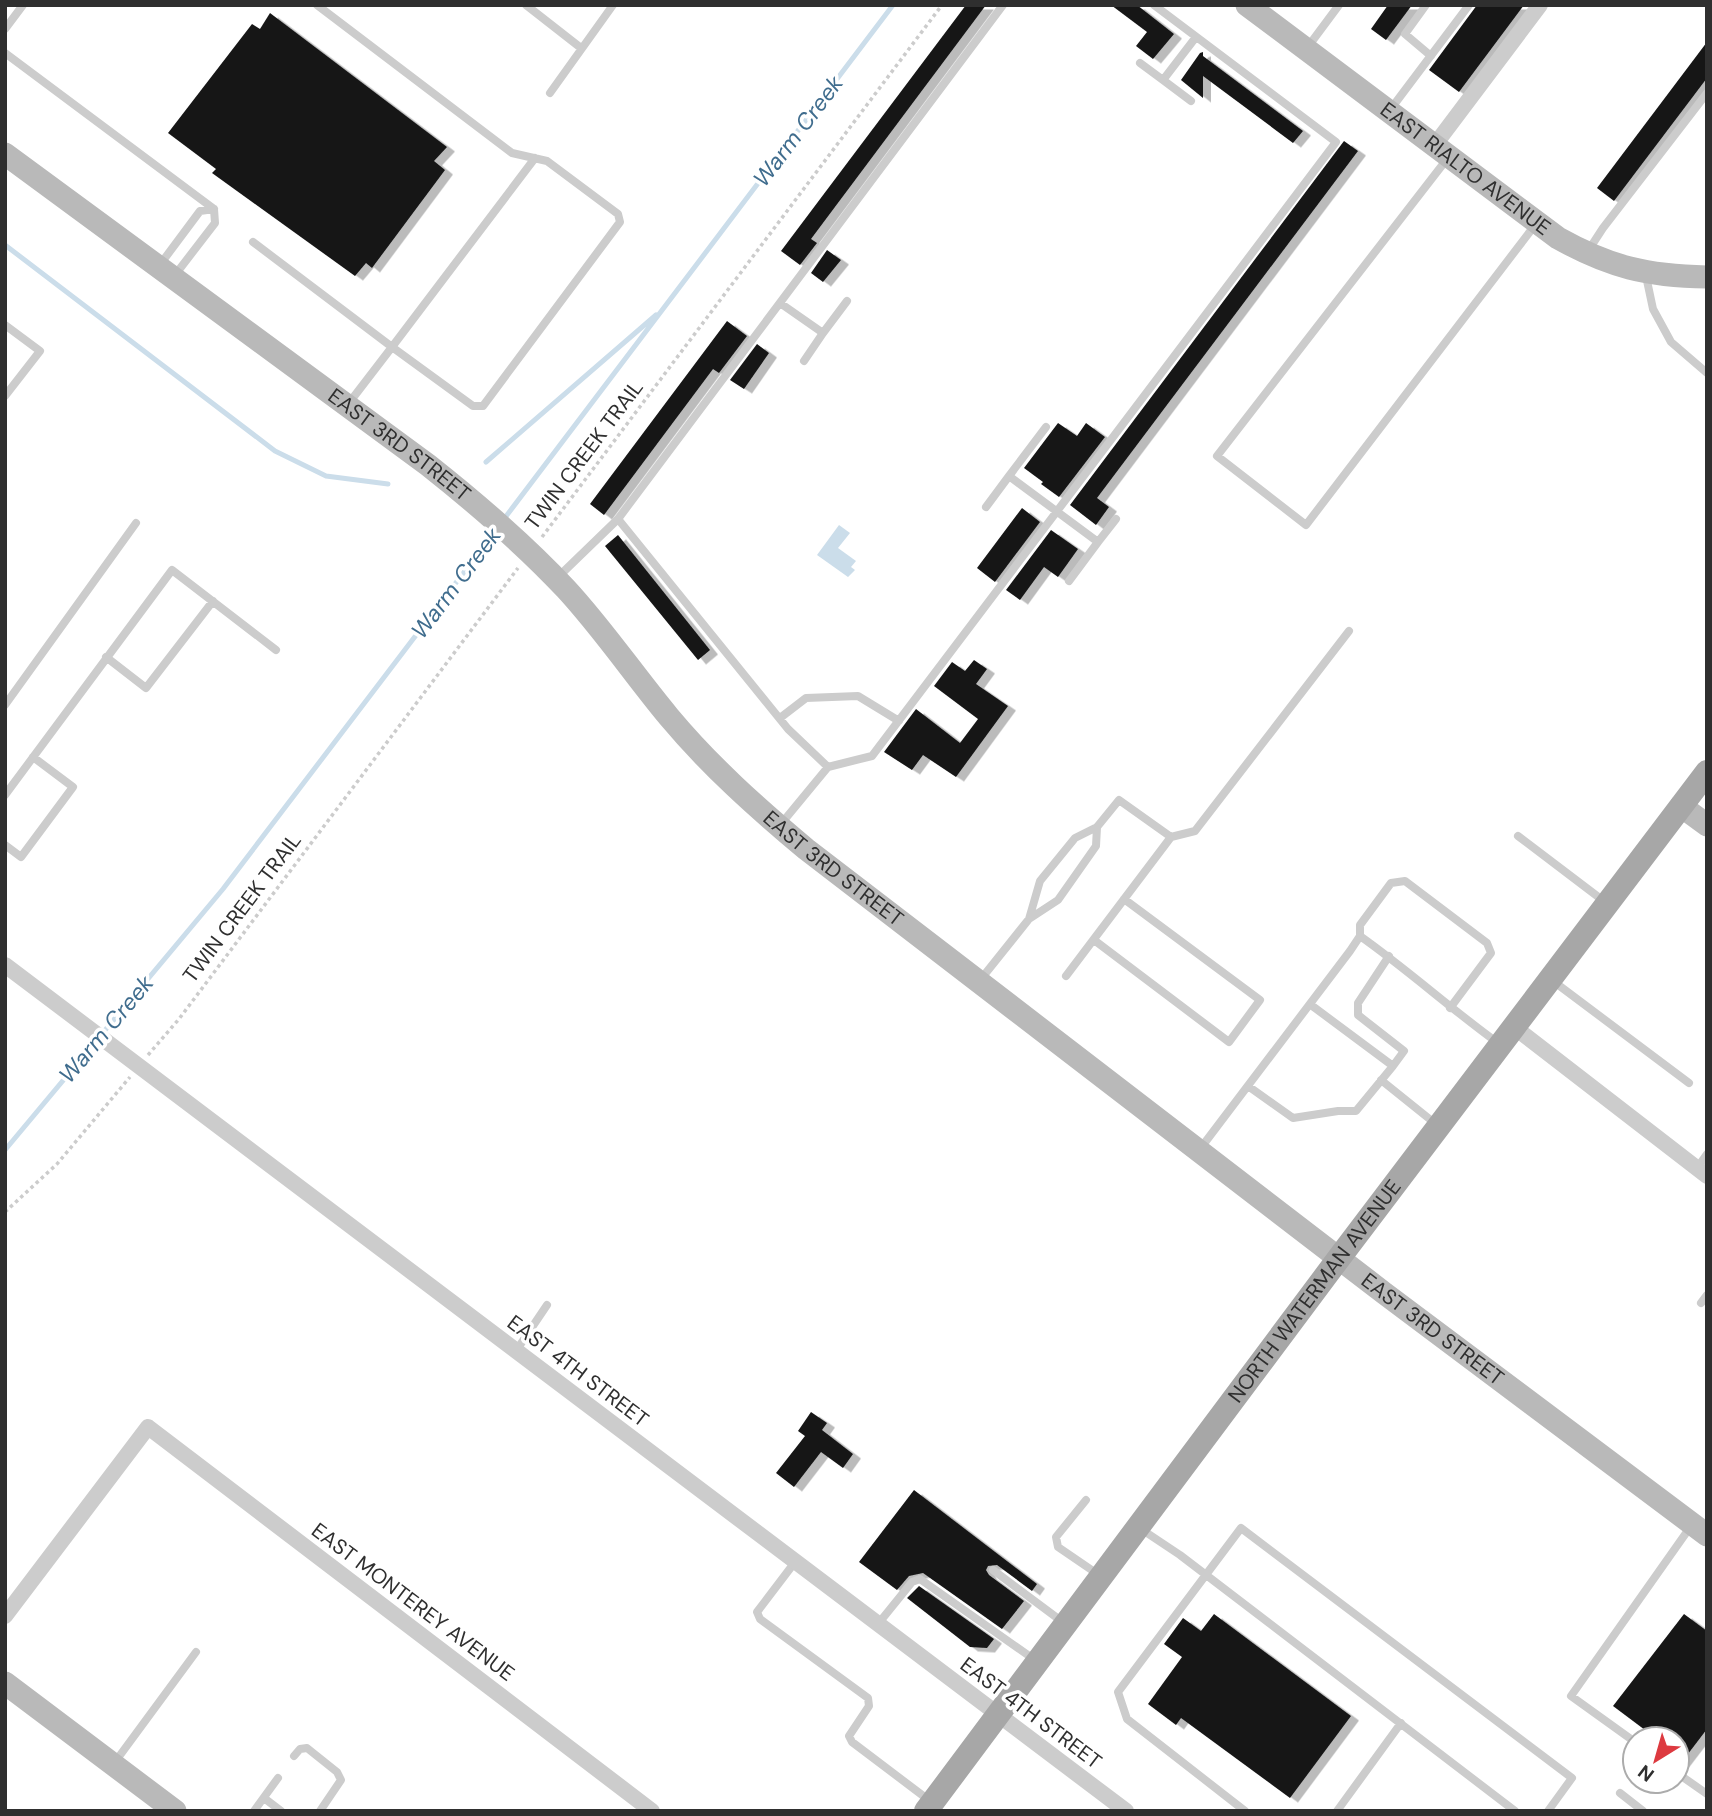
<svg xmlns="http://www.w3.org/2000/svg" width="1712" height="1816" font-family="'DM Sans',sans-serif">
<defs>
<filter id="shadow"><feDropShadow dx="8" dy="4.5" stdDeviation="0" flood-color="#0004"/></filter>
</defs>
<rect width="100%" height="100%" fill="#fff"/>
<path fill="#cbddea" d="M 839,525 L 850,533 L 838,548 L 856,561 L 851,567 L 855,570 L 848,577 L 817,555 Z"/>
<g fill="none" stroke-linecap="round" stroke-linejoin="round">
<path stroke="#cbddea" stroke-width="5" d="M 5,245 L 275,451 L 326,476 L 388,484
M 486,462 L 656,315
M 504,519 L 893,5
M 5,1150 L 223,889 L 496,530"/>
</g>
<path fill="#161616" filter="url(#shadow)" d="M 966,5 L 986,5 L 811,239 L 817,243 L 800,265 L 781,251 Z
M 1111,5 L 1137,5 L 1174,34 L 1153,59 L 1136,46 L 1147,32 Z
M 1388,5 L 1412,5 L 1386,40 L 1371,29 Z
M 1477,5 L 1524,5 L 1459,92 L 1429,70 Z
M 270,13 L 447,147 L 434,161 L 445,170 L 372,268 L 366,263 L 355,276 L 212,173 L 216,169 L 168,133 L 252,24 L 260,29 Z
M 1707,42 L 1707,78 L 1614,201 L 1597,188 Z
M 1203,52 L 1203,56 L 1303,131 L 1293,143 L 1203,76 L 1203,98 L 1181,80 L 1200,53 Z
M 1344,141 L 1358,151 L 1097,498 L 1109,507 L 1096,525 L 1070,505 Z
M 827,250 L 841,260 L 823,282 L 811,273 Z
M 727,321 L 747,336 L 719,373 L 713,369 L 604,515 L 590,504 Z
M 757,344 L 769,353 L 744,389 L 730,380 Z
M 1058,423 L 1077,436 L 1086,423 L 1105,437 L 1059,497 L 1041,484 L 1043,482 L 1024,468 Z
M 1022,508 L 1040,522 L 995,582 L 977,568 Z
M 1051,530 L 1078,549 L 1058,577 L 1044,567 L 1020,600 L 1006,590 Z
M 618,535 L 710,650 L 698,660 L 605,546 Z
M 974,660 L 987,669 L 976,684 L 1008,706 L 956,777 L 923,755 L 912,770 L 884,752 L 916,709 L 960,743 L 978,719 L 934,686 L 952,662 L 965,671 Z
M 811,1412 L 827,1423 L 822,1430 L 853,1454 L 843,1468 L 821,1452 L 794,1487 L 776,1473 L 805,1436 L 798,1431 Z
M 914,1490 L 1037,1584 L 1032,1591 L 997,1565 L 988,1566 L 986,1570 L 989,1575 L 1024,1601 L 1002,1629 L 923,1573 L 909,1576 L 897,1590 L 859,1562 Z
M 919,1586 L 994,1639 L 987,1648 L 970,1647 L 907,1598 Z
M 1214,1614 L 1351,1716 L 1290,1798 L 1181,1718 L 1176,1725 L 1148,1704 L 1182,1657 L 1164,1644 L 1183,1618 L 1201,1631 Z
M 1684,1614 L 1707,1631 L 1707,1729 L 1678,1767 L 1677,1739 L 1657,1739 L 1613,1706 Z"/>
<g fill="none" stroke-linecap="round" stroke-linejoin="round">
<path stroke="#ccc" stroke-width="3.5" stroke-dasharray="3.5 3.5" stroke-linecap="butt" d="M 542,537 L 942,5
M 148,1055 L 179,1019 L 518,568
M 5,1212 L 57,1164 L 130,1077"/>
<path stroke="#ccc" stroke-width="8" d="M 317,5 L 512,153 L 547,161 L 618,214 L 620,222 L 483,406 L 473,406 L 392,347 L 535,158
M 526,5 L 581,48
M 1426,5 L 1405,34 L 1431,56
M 5,29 L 23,5
M 1307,48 L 1339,5
M 5,53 L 214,209
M 1140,63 L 1163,80
M 550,93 L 613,5
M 1191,101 L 1163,80 L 1196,37
M 1390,110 L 1469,5
M 1447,159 L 1217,456 L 1306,525 L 1535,225
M 253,242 L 392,347 L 349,403
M 1588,251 L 1603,228 L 1707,93
M 159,266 L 200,211 L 214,209 L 215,223 L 175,275
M 1646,276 L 1653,309 L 1671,342 L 1707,373
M 780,303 L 823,333 L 804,361
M 5,325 L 40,351 L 5,396
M 823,333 L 847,301
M 1046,427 L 1009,476 L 1098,542 L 1069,581
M 986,507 L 1009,476
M 1098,542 L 1116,519
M 557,578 L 618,519
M 106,657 L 146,688 L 213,601
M 5,705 L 136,523
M 780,718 L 806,698 L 858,696 L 899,721
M 828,767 L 788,729 L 618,519 L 1003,5
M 5,795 L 172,570 L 276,650
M 781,824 L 828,767 L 872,756 L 1336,142 L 1154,5
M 1518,836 L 1605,902
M 1171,837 L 1195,831 L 1349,631
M 5,845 L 21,857 L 73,787 L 33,757
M 1029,919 L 1040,881 L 1075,838 L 1097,827 L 1119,800 L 1171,837 L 1066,976
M 1360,936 C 1408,970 1451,1009 1498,1043
M 1094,940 L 1229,1042 L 1260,1000 L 1124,899
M 1389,956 L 1358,1003 L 1358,1015 L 1404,1051 L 1393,1066
M 981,979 L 1029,919 L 1058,900 L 1096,846 L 1097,827
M 1553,981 L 1689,1083
M 1381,1080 L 1437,1125
M 1248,1086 L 1293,1118 L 1338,1111 L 1356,1111 L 1393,1066 L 1311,1005
M 1200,1149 L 1350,951 L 1360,936 L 1360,925 L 1391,883 L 1405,881 L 1487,943 L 1491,953 L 1450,1008
M 1697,1168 L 1707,1154
M 1701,1303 L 1707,1295
M 516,1351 L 547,1305
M 1086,1500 L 1056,1537 L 1058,1547 L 1099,1575
M 1141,1529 L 1180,1555 L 1515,1811
M 795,1562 L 757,1612 L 760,1619 L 868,1698 L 869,1706 L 849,1736 L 852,1742 L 930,1801
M 993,1570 L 1064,1623
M 878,1624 L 912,1582 L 920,1579 L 1035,1660
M 1635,1742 L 1571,1696 L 1691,1526
M 294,1756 L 300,1749 L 307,1748 L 337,1772 L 341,1780 L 320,1811
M 115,1762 L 196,1652
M 1677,1773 L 1707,1794
M 1620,1793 L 1643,1811
M 264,1798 L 281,1811
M 254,1811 L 278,1778
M 1245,1811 L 1127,1719 L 1118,1692 L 1241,1528 L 1572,1778 L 1548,1811
M 1337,1811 L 1401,1723"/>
<path stroke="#ccc" stroke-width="16" d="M 1434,146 L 1540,5
M 5,965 L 1126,1811
M 1514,1027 L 1707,1176
M 5,1616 L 148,1427 L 652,1811"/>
<g stroke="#b9b9b9" stroke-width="23">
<path id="s1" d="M 1247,5 L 1558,238 C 1610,267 1647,276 1707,277"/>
<path id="s2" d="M 5,154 L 428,465 C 476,503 523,543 566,589 C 603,629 634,675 669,717 C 710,766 757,808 806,849 L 1384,1293 L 1707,1535"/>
<path d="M 1681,806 L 1707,825"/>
<path d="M 5,1683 L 175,1811"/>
</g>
<path stroke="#a7a7a7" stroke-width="24" id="s3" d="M 926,1811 L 1339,1258 L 1707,772"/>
</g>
<g text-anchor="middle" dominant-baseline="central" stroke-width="7" stroke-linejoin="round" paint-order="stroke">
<g font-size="21" fill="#2f2f2f" stroke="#fff">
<text stroke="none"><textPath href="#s1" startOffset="273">EAST RIALTO AVENUE</textPath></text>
<text stroke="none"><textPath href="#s2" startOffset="490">EAST 3RD STREET</textPath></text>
<text transform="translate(584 455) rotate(-53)">TWIN CREEK TRAIL</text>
<text stroke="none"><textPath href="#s2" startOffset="1099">EAST 3RD STREET</textPath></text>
<text transform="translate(242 908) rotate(-53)">TWIN CREEK TRAIL</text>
<text stroke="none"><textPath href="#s3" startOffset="649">NORTH WATERMAN AVENUE</textPath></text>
<text stroke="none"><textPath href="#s2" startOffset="1855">EAST 3RD STREET</textPath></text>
<text transform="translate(578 1371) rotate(37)">EAST 4TH STREET</text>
<text transform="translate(413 1602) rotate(37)">EAST MONTEREY AVENUE</text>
<text transform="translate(1031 1713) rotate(37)">EAST 4TH STREET</text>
</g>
<g font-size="23" font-style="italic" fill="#406d8e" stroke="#fff">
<text transform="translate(798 131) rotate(-53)">Warm Creek</text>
<text transform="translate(456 583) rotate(-53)">Warm Creek</text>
<text transform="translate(106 1029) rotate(-50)">Warm Creek</text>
</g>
</g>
<rect width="1712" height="1816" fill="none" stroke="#2f2f2f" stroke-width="14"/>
<g transform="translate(1656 1760) rotate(217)"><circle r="33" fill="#ffffff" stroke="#acacac" stroke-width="2"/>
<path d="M0-5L12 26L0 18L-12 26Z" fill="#dd3a40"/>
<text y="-10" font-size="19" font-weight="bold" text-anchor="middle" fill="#2f2f2f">N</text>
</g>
</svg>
